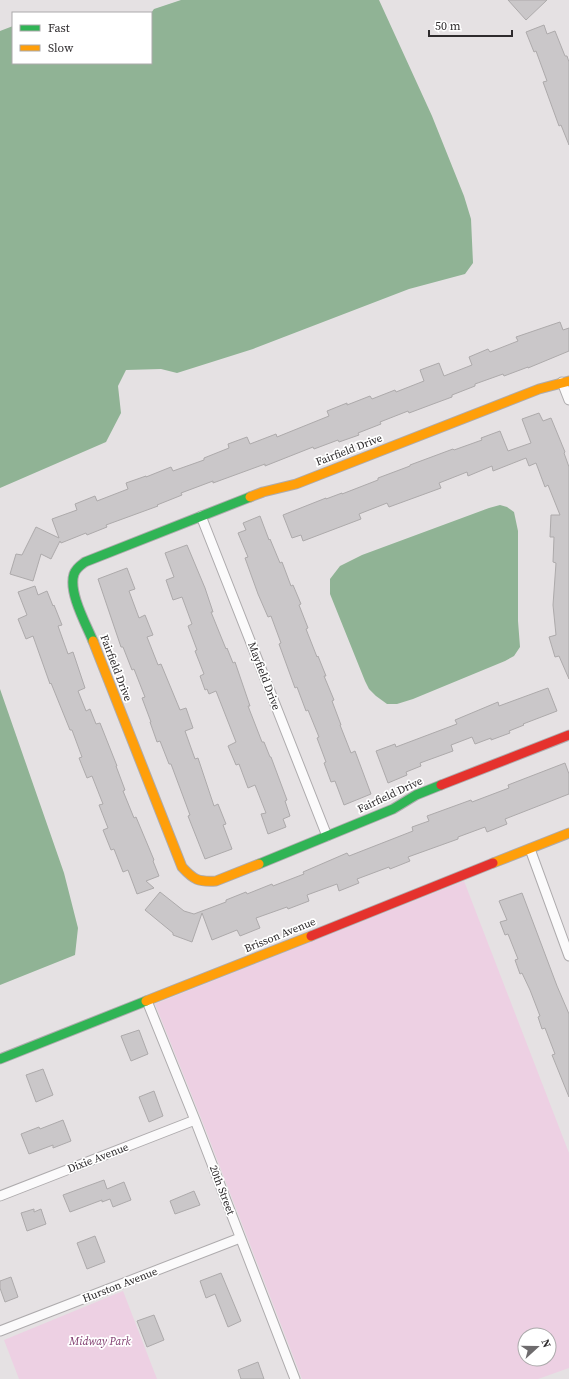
<svg xmlns="http://www.w3.org/2000/svg" width="569" height="1379" font-family="'Source Serif 4',serif">
<rect width="100%" height="100%" fill="#e5e1e3"/>
<path fill="#edd0e3" fill-rule="evenodd" d="M 464,881 L 569,1153 L 569,1368 L 538,1379 L 302,1379 L 203,1123 L 155,1004 ZM 525,1335 L 549,1335 L 549,1359 L 525,1359 Z
M 123,1291 L 157,1379 L 19,1379 L 4,1340 Z"/>
<path fill="#90b395" d="M 181,0 L 379,0 L 432,116 L 464,196 L 471,219 L 473,263 L 465,274 L 409,289 L 253,349 L 177,373 L 161,369 L 126,370 L 118,386 L 121,413 L 106,442 L 0,488 L 0,31 L 13,26 L 13,63 L 151,63 L 151,13 L 154,9 Z
M 500,505 L 507,507 L 514,512 L 518,531 L 518,621 L 520,647 L 514,656 L 505,661 L 413,699 L 397,704 L 387,704 L 376,696 L 369,689 L 365,681 L 330,594 L 330,579 L 340,566 L 362,555 L 489,508 Z
M 0,689 L 64,873 L 78,928 L 75,955 L 0,985 Z"/>
<path fill="#cac7c9" stroke="#adaaab" d="M 508,0 L 547,0 L 526,20 Z
M 544,25 L 547,34 L 555,31 L 565,56 L 567,56 L 569,62 L 569,145 L 561,125 L 559,126 L 543,82 L 547,81 L 536,51 L 534,52 L 526,32 Z
M 560,322 L 563,330 L 569,328 L 569,351 L 528,368 L 528,367 L 504,376 L 503,374 L 475,384 L 475,386 L 452,395 L 452,397 L 433,404 L 409,413 L 408,411 L 380,422 L 381,424 L 358,433 L 359,435 L 339,442 L 338,440 L 314,449 L 313,447 L 265,466 L 265,464 L 213,483 L 213,481 L 181,493 L 182,495 L 157,505 L 158,506 L 106,525 L 107,527 L 87,535 L 86,533 L 61,543 L 60,541 L 51,559 L 41,554 L 33,581 L 10,574 L 16,554 L 22,555 L 36,527 L 59,538 L 52,519 L 77,510 L 75,504 L 95,496 L 97,501 L 128,489 L 126,483 L 146,476 L 146,477 L 171,467 L 173,471 L 204,460 L 204,458 L 229,448 L 228,444 L 247,437 L 250,444 L 276,434 L 277,437 L 329,416 L 327,411 L 347,403 L 347,405 L 370,396 L 372,399 L 395,390 L 396,392 L 424,381 L 420,370 L 439,363 L 444,376 L 472,365 L 469,357 L 488,349 L 490,352 L 518,341 L 516,337 Z
M 539,413 L 543,421 L 551,418 L 565,452 L 564,453 L 569,467 L 569,679 L 559,656 L 555,657 L 549,637 L 556,635 L 553,605 L 556,563 L 553,562 L 554,537 L 550,537 L 551,515 L 560,515 L 548,485 L 545,487 L 536,463 L 529,466 L 526,458 L 493,471 L 492,466 L 468,476 L 467,472 L 439,483 L 441,488 L 389,507 L 387,503 L 359,514 L 361,519 L 303,541 L 301,535 L 292,538 L 283,515 L 326,498 L 326,499 L 342,493 L 342,494 L 378,480 L 378,478 L 410,466 L 410,465 L 453,449 L 454,450 L 482,440 L 481,438 L 500,431 L 508,451 L 531,443 L 522,419 Z
M 260,516 L 269,540 L 270,539 L 280,563 L 282,562 L 291,586 L 293,585 L 301,604 L 299,605 L 308,628 L 306,629 L 317,657 L 318,656 L 326,676 L 324,676 L 334,700 L 332,701 L 341,725 L 340,725 L 351,753 L 355,751 L 371,794 L 344,805 L 335,781 L 331,782 L 324,763 L 326,762 L 317,738 L 319,737 L 308,710 L 306,711 L 297,687 L 295,688 L 279,644 L 281,643 L 271,616 L 268,617 L 258,594 L 245,558 L 248,557 L 238,533 L 246,530 L 243,523 Z
M 187,545 L 205,588 L 213,612 L 211,612 L 226,649 L 227,648 L 233,663 L 235,662 L 250,706 L 248,706 L 262,742 L 264,742 L 270,757 L 271,757 L 287,800 L 285,801 L 290,816 L 283,819 L 286,827 L 268,834 L 261,814 L 266,813 L 255,785 L 248,788 L 239,764 L 236,765 L 228,746 L 236,742 L 216,691 L 209,694 L 207,689 L 205,690 L 200,676 L 204,674 L 195,651 L 197,650 L 188,626 L 192,624 L 182,597 L 173,600 L 166,580 L 174,577 L 165,553 Z
M 127,568 L 135,589 L 129,591 L 139,618 L 145,615 L 153,635 L 147,637 L 158,665 L 161,664 L 180,710 L 186,708 L 193,728 L 185,731 L 195,759 L 198,758 L 214,806 L 218,804 L 226,824 L 223,825 L 232,849 L 205,859 L 188,816 L 190,815 L 171,764 L 169,764 L 160,741 L 157,742 L 150,722 L 151,722 L 142,698 L 145,697 L 134,669 L 132,670 L 123,647 L 121,647 L 98,579 Z
M 35,586 L 38,595 L 47,591 L 53,606 L 54,605 L 62,625 L 58,626 L 68,654 L 73,652 L 85,688 L 78,691 L 86,711 L 90,709 L 96,724 L 100,723 L 117,766 L 116,766 L 125,790 L 123,791 L 134,818 L 136,817 L 154,860 L 153,861 L 159,876 L 146,881 L 154,888 L 137,894 L 128,870 L 123,872 L 114,849 L 111,850 L 103,830 L 108,828 L 99,805 L 103,804 L 92,776 L 87,778 L 79,758 L 82,757 L 72,730 L 70,730 L 51,683 L 50,684 L 33,636 L 26,639 L 18,619 L 27,615 L 18,592 Z
M 548,688 L 557,711 L 523,724 L 524,725 L 509,731 L 510,733 L 491,740 L 491,738 L 475,744 L 472,737 L 451,745 L 453,751 L 420,763 L 421,766 L 406,772 L 407,775 L 388,783 L 376,751 L 395,744 L 396,747 L 457,724 L 455,720 L 498,702 L 499,706 Z
M 565,763 L 569,774 L 569,794 L 505,819 L 507,824 L 487,832 L 485,827 L 458,837 L 458,839 L 408,857 L 410,861 L 390,869 L 389,867 L 357,879 L 359,883 L 339,891 L 337,884 L 307,895 L 309,901 L 288,909 L 287,907 L 256,918 L 260,928 L 240,936 L 237,930 L 212,940 L 202,913 L 192,942 L 173,935 L 173,933 L 145,910 L 160,892 L 184,911 L 194,914 L 226,902 L 226,900 L 246,892 L 247,894 L 272,884 L 273,886 L 304,874 L 303,872 L 347,853 L 349,856 L 413,831 L 412,827 L 429,821 L 427,816 L 471,800 L 472,802 L 509,788 L 508,785 Z
M 522,893 L 557,986 L 569,1014 L 569,1097 L 552,1055 L 555,1054 L 545,1028 L 542,1029 L 538,1017 L 540,1016 L 530,990 L 522,973 L 520,974 L 515,960 L 518,959 L 508,934 L 505,935 L 500,922 L 507,920 L 499,901 Z
M 139,1030 L 148,1054 L 131,1061 L 121,1036 Z
M 43,1069 L 53,1095 L 36,1102 L 26,1075 Z
M 154,1091 L 163,1116 L 149,1122 L 139,1097 Z
M 63,1120 L 71,1141 L 53,1148 L 53,1145 L 29,1154 L 21,1134 L 39,1127 L 40,1129 Z
M 104,1180 L 107,1189 L 124,1182 L 131,1200 L 113,1207 L 110,1199 L 102,1202 L 102,1200 L 70,1212 L 63,1195 Z
M 194,1191 L 200,1205 L 175,1214 L 170,1201 Z
M 34,1209 L 34,1212 L 41,1209 L 46,1224 L 27,1231 L 21,1213 Z
M 95,1236 L 105,1262 L 87,1269 L 77,1243 Z
M 221,1273 L 241,1321 L 228,1327 L 215,1294 L 206,1298 L 200,1281 Z
M 11,1277 L 18,1297 L 5,1302 L 0,1288 L 0,1281 Z
M 154,1315 L 164,1340 L 147,1347 L 137,1321 Z
M 258,1362 L 264,1379 L 241,1379 L 238,1370 Z"/>
<g fill="none" stroke-linecap="round" stroke-linejoin="round">
<defs>
<path id="street" d="M 562,382 L 569,400
M 201,516 L 327,836
M 530,849 L 569,956
M 147,1001 L 195,1120 L 295,1379
M 0,1196 L 195,1120
M 0,1331 L 240,1238"/>
<path id="fast" d="M 93,641 C 86,624 68,592 74,574 C 76,568 81,565 85,562 L 250,497
M 259,864 L 393,809 L 416,795 L 441,785
M 0,1059 L 146,1001"/>
<path id="slow" d="M 250,497 L 263,492 L 296,484 L 539,389 L 569,381
M 93,641 L 182,867 C 194,880 198,882 216,881 L 259,864
M 493,863 L 569,833
M 146,1001 L 311,936"/>
<path id="jam" d="M 441,785 L 569,735
M 311,936 L 493,863"/>
</defs>
<use href="#street" stroke="#aeabad" stroke-width="11"/>
<use href="#fast" stroke="#aeabad" stroke-width="11"/>
<use href="#slow" stroke="#aeabad" stroke-width="11"/>
<use href="#jam" stroke="#aeabad" stroke-width="11"/>
<use href="#street" stroke="#fbfafb" stroke-width="9"/>
<use href="#fast" stroke="#30b455" stroke-width="9"/>
<use href="#slow" stroke="#ff9f0a" stroke-width="9"/>
<use href="#jam" stroke="#e5322d" stroke-width="9"/>
</g>
<g text-anchor="middle" dominant-baseline="central" stroke-width="3.5" stroke-linejoin="round" paint-order="stroke">
<g font-size="11" fill="#2e2b2d" stroke="#fff">
<text transform="translate(349 450) rotate(-21)">Fairfield Drive</text>
<text transform="translate(116 668) rotate(69)">Fairfield Drive</text>
<text transform="translate(264 676) rotate(69)">Mayfield Drive</text>
<text transform="translate(390 795) rotate(-25)">Fairfield Drive</text>
<text transform="translate(280 935) rotate(-22)">Brisson Avenue</text>
<text transform="translate(98 1158) rotate(-21)">Dixie Avenue</text>
<text transform="translate(222 1190) rotate(69)">20th Street</text>
<text transform="translate(120 1285) rotate(-21)">Hurston Avenue</text>
</g>
<g font-size="11" font-style="italic" fill="#7f3a6d" stroke="#fff">
<text x="100" y="1341">Midway Park</text>
</g>
</g>
<rect x="12" y="12" width="140" height="52" fill="#ffffff" stroke="#abaaab"/>
<rect x="20" y="25" width="20" height="6" fill="#30b455" stroke="#abaaab"/>
<text x="48" y="32" font-size="12" fill="#2e2b2d">Fast</text>
<rect x="20" y="45" width="20" height="6" fill="#ff9f0a" stroke="#abaaab"/>
<text x="48" y="52" font-size="12" fill="#2e2b2d">Slow</text>
<g transform="translate(537 1347) rotate(69)"><circle r="19" fill="#ffffff" stroke="#abaaab"/>
<path d="M0-3L7 15L0 10L-7 15Z" fill="#6e6b6d"/>
<text y="-6" font-size="11" font-weight="bold" text-anchor="middle" fill="#2e2b2d">N</text>
</g>
<path d="M429 30v6h83v-6" fill="none" stroke="#2e2b2d" stroke-width="2"/>
<text x="435" y="30" font-size="12" fill="#2e2b2d" stroke="#ffffff" stroke-width="3" paint-order="stroke">50 m</text>
</svg>
